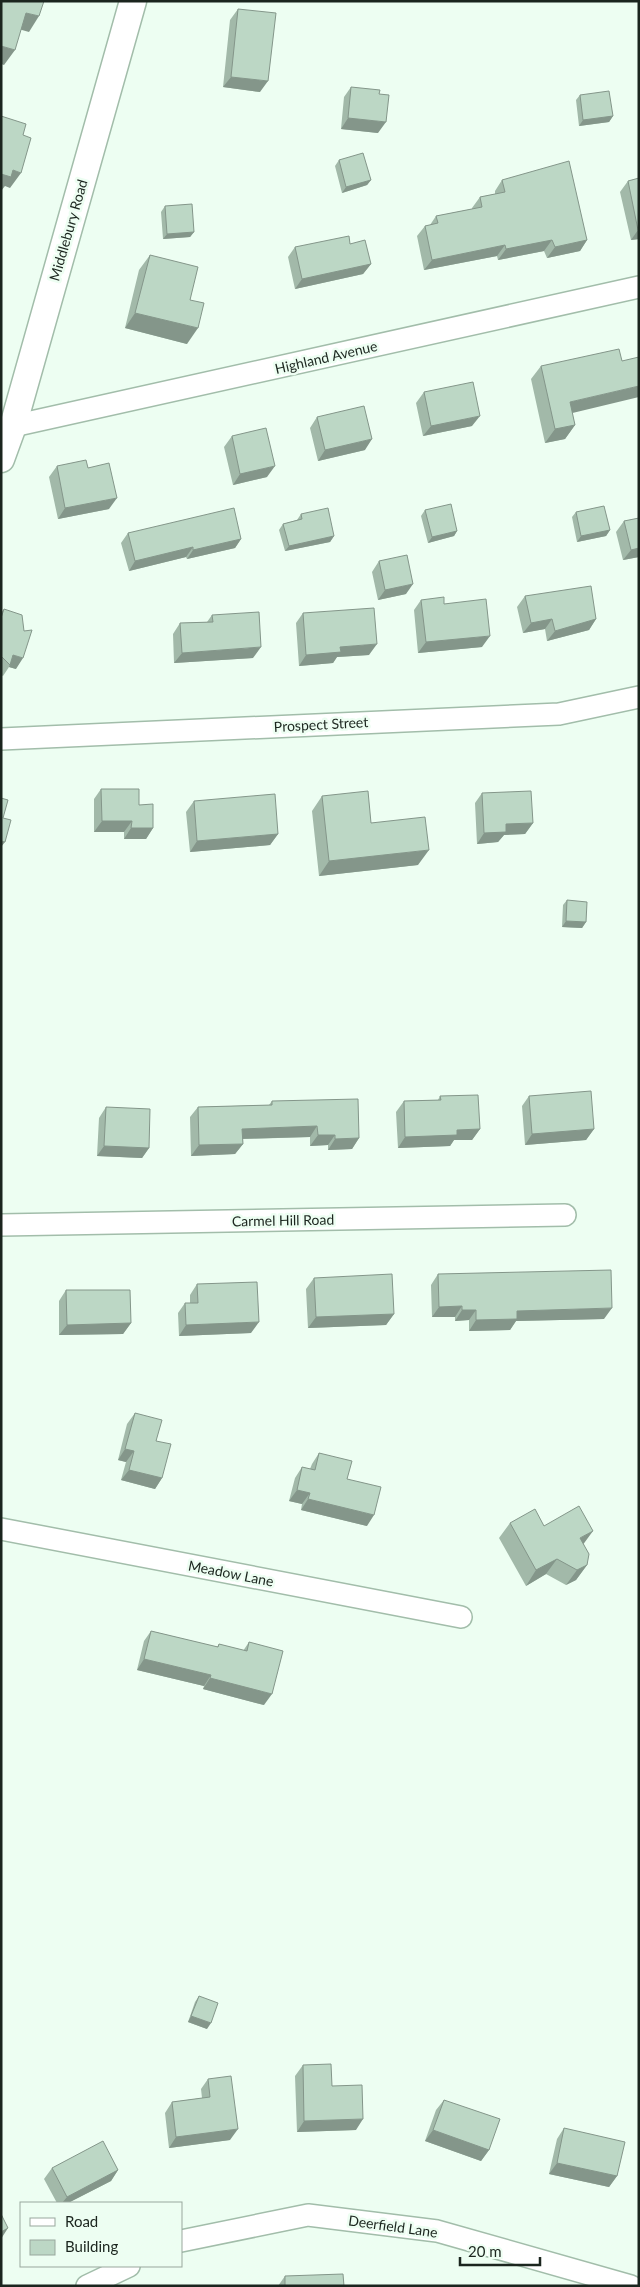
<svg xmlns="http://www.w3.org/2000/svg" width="640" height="2287" font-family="Lato,sans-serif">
<rect width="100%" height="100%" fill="#edfef2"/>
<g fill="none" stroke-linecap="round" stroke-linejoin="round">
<defs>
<path id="minor" d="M 13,426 L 639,287
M 1,739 L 559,714 L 639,697
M 1,1225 L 565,1215
M 1,1529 L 461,1617
M 181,2241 L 308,2215 L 437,2231 L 631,2286
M 87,2286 L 129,2266"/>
<path id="tertiary" d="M 1,459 L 13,426 L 133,1"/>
</defs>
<use href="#minor" stroke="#a2bdaa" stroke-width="24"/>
<use href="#tertiary" stroke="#a2bdaa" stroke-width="29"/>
<use href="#minor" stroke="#fff" stroke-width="21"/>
<use href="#tertiary" stroke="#fff" stroke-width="26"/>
</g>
<path fill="#a2b9a9" d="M 238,9 L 260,92 L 223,87 L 230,20 Z
M 351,87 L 378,133 L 341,129 L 344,97 Z
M 580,95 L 613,116 L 609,122 L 579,126 L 576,100 Z
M 339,160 L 371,180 L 367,185 L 342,193 L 335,166 Z
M 639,178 L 639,239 L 631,240 L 620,192 L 628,181 Z
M 502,180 L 587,240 L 580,251 L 547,258 L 544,251 L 498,260 L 497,256 L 424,270 L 417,236 L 425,226 L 430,225 L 436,216 L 472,209 L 472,208 L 480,197 L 495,194 L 495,191 Z
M 165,206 L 194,232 L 190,237 L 163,239 L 161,212 Z
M 350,244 L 371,264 L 363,274 L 295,289 L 288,257 L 295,247 Z
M 150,255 L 190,300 L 187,344 L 125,328 L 139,270 Z
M 541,366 L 572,413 L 575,425 L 565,439 L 545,443 L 531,379 Z
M 424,392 L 472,426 L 423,436 L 416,403 Z
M 317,417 L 365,450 L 318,461 L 310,428 Z
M 232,436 L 267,477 L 233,485 L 224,447 Z
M 57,466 L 88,468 L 109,509 L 58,519 L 49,477 Z
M 425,510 L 457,531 L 454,536 L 428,543 L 421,516 Z
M 576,512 L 610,530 L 606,536 L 577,542 L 572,517 Z
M 301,514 L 334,536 L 330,542 L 285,551 L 279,530 L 283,524 L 297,520 Z
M 639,518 L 639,557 L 623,560 L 616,532 L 624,521 Z
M 128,533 L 241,539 L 235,548 L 187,559 L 186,557 L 129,571 L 121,543 Z
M 379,561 L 406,594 L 378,600 L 372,572 Z
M 525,596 L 596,619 L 589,630 L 547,641 L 545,629 L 523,633 L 517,607 Z
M 421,600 L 444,604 L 482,647 L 418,653 L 414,610 Z
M 4,609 L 16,669 L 9,667 L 3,676 L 1,675 L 1,613 Z
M 303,613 L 369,655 L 337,657 L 333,663 L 299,666 L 296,623 Z
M 212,615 L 253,658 L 174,663 L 173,634 L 180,623 L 207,622 Z
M 101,789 L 139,805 L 153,828 L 146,839 L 124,839 L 124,832 L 94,832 L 94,799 Z
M 482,793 L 533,823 L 525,834 L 504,835 L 498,842 L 477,844 L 475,803 Z
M 322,796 L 418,865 L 319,876 L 312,811 Z
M 194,801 L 278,834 L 270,845 L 190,852 L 186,812 Z
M 567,900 L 586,922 L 582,928 L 562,927 L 563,905 Z
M 440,1096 L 480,1129 L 472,1140 L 454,1140 L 450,1146 L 398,1148 L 396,1112 L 404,1101 L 438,1100 Z
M 529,1096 L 594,1129 L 586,1140 L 525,1145 L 522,1106 Z
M 272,1101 L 359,1138 L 352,1149 L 328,1150 L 328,1145 L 310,1146 L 310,1137 L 243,1139 L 243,1144 L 235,1154 L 191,1156 L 190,1117 L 198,1107 L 269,1105 Z
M 106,1107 L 149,1148 L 142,1158 L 97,1156 L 99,1118 Z
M 438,1274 L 604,1319 L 516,1321 L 510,1330 L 469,1331 L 469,1320 L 455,1321 L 455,1317 L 432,1317 L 431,1285 Z
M 314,1278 L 394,1314 L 386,1325 L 308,1328 L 306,1289 Z
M 197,1284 L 251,1333 L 179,1336 L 178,1313 L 185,1303 L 190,1303 L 190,1295 Z
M 66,1290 L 131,1323 L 123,1334 L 59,1335 L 59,1301 Z
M 135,1413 L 156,1441 L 162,1478 L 155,1489 L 121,1480 L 126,1462 L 118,1460 L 127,1424 Z
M 319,1453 L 347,1479 L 367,1526 L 301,1510 L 302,1504 L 289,1501 L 295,1478 L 302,1467 L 310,1469 L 312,1464 Z
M 510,1523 L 544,1526 L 584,1544 L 587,1565 L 576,1580 L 566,1585 L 546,1574 L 526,1586 L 499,1538 Z
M 151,1631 L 217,1647 L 219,1644 L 243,1651 L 249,1642 L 264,1705 L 203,1689 L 204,1686 L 137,1670 L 144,1641 Z
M 199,1996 L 207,2029 L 188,2022 L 195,2002 Z
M 303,2065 L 332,2086 L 356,2130 L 297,2132 L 295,2076 Z
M 208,2079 L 230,2140 L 169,2148 L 165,2113 L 172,2102 L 202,2098 L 201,2089 Z
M 444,2100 L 489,2150 L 481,2161 L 425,2141 L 436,2110 Z
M 564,2128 L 617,2176 L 609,2187 L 549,2174 L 557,2139 Z
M 52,2168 L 118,2170 L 111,2181 L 68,2203 L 57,2203 L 44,2179 Z
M 285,2276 L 344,2286 L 278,2286 Z"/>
<path fill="#84968a" d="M 26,13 L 39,16 L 29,32 L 15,28 Z
M 1,46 L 15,50 L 4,65 L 1,64 Z
M 231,77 L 268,81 L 260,92 L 223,87 Z
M 613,116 L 609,122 L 579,126 L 583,120 Z
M 348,118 L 386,122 L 378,133 L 341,129 Z
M 13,170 L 21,173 L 10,188 L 5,186 L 1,191 L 1,174 Z
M 371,180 L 367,185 L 342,193 L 346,187 Z
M 638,230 L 639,239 L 631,240 Z
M 194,232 L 190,237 L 163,239 L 167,234 Z
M 552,240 L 544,251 L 498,260 L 506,249 Z
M 587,240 L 580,251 L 547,258 L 555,247 Z
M 505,245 L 497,256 L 424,270 L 432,260 Z
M 371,264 L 363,274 L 295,289 L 302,279 Z
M 135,313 L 198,328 L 187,344 L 125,328 Z
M 639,386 L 639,397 L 560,416 L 570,402 Z
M 480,416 L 472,426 L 423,436 L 431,426 Z
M 575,425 L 565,439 L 545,443 L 555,429 Z
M 372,439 L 365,450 L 318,461 L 325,450 Z
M 275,466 L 267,477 L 233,485 L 240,474 Z
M 117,498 L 109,509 L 58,519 L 65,508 Z
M 610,530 L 606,536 L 577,542 L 581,536 Z
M 457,531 L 454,536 L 428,543 L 432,537 Z
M 334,536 L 330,542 L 285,551 L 289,546 Z
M 241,539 L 235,548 L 187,559 L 193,550 Z
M 193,547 L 186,557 L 129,571 L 135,561 Z
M 639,548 L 639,557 L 623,560 L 631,550 Z
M 413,584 L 406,594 L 378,600 L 385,590 Z
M 552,619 L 545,629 L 523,633 L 531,623 Z
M 596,619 L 589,630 L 547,641 L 555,631 Z
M 490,636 L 482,647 L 418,653 L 426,642 Z
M 377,644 L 369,655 L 337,657 L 333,663 L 299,666 L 306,655 L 340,647 Z
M 261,647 L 253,658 L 174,663 L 182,653 Z
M 13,655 L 23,658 L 16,669 L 9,667 Z
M 102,821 L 132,821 L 124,832 L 94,832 Z
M 533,823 L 525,834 L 504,835 L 498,842 L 477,844 L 484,833 L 506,824 Z
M 131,828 L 153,828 L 146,839 L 124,839 Z
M 278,834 L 270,845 L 190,852 L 197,841 Z
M 1,841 L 5,842 L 1,847 Z
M 429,850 L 418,865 L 319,876 L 329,861 Z
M 566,921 L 586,922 L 582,928 L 562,927 Z
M 317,1126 L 310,1137 L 235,1139 L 242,1129 Z
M 480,1129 L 472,1140 L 454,1140 L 450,1146 L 398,1148 L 405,1137 L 457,1130 Z
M 594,1129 L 586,1140 L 525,1145 L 532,1134 Z
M 318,1135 L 335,1135 L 328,1145 L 310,1146 Z
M 359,1138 L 352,1149 L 328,1150 L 335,1139 Z
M 243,1144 L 235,1154 L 191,1156 L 199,1145 Z
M 104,1146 L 149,1148 L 142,1158 L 97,1156 Z
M 462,1306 L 455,1317 L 432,1317 L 439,1307 Z
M 612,1308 L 604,1319 L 516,1321 L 510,1330 L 469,1331 L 476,1320 L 517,1311 Z
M 462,1310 L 476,1310 L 469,1320 L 455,1321 Z
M 394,1314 L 386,1325 L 308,1328 L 316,1317 Z
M 259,1322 L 251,1333 L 179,1336 L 186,1325 Z
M 131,1323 L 123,1334 L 59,1335 L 67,1325 Z
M 125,1449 L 134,1451 L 126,1462 L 118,1460 Z
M 129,1470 L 162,1478 L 155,1489 L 121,1480 Z
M 297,1490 L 310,1493 L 302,1504 L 289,1501 Z
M 308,1499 L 374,1515 L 367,1526 L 301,1510 Z
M 593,1531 L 582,1546 L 580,1538 Z
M 557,1559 L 546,1574 L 526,1586 L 536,1570 Z
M 587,1565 L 576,1580 L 566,1585 L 577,1570 Z
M 144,1659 L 211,1675 L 204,1686 L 137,1670 Z
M 210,1678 L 272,1694 L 264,1705 L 203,1689 Z
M 191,2016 L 211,2023 L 207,2029 L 188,2022 Z
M 363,2119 L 356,2130 L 297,2132 L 304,2121 Z
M 238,2129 L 230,2140 L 169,2148 L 176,2137 Z
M 433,2130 L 489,2150 L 481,2161 L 425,2141 Z
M 557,2163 L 617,2176 L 609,2187 L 549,2174 Z
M 118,2170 L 111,2181 L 68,2203 L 62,2203 L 67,2197 Z
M 8,2228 L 1,2239 L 1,2232 Z"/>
<path fill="#bcd7c5" stroke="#84968a" d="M 1,1 L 44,1 L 39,16 L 26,13 L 15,50 L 1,46 Z
M 238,9 L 276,13 L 268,81 L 231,77 Z
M 351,87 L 380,90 L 379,94 L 389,95 L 386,122 L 348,118 Z
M 609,91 L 613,116 L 583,120 L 580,95 Z
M 1,116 L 26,124 L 23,135 L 31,138 L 21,173 L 13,170 L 11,177 L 1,174 Z
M 363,153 L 371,180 L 346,187 L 339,160 Z
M 569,161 L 587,240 L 555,247 L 552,240 L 506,249 L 505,245 L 432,260 L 425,226 L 438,223 L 436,216 L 482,207 L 480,197 L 505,192 L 502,180 Z
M 639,178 L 639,230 L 638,230 L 628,181 Z
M 192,204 L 194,232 L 167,234 L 165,206 Z
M 349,236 L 350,244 L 365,240 L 371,264 L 302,279 L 295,247 Z
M 150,255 L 198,267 L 190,300 L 204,303 L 198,328 L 135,313 Z
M 619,349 L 622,361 L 639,357 L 639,386 L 570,402 L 575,425 L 555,429 L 541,366 Z
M 473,382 L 480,416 L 431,426 L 424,392 Z
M 364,406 L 372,439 L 325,450 L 317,417 Z
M 266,428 L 275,466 L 240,474 L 232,436 Z
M 86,460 L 88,468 L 109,463 L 117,498 L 65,508 L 57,466 Z
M 451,504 L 457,531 L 432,537 L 425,510 Z
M 604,506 L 610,530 L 581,536 L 576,512 Z
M 234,508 L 241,539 L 193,550 L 193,547 L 135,561 L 128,533 Z
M 328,508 L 334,536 L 289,546 L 283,524 L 302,519 L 301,514 Z
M 639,518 L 639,548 L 631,550 L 624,521 Z
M 407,555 L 413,584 L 385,590 L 379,561 Z
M 591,586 L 596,619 L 555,631 L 552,619 L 531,623 L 525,596 Z
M 444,597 L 444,604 L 486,599 L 490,636 L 426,642 L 421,600 Z
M 374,608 L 377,644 L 340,647 L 341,652 L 306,655 L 303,613 Z
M 4,609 L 22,615 L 24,631 L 32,630 L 23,658 L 13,655 L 10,665 L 1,656 L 1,618 Z
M 259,612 L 261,647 L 182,653 L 180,623 L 213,622 L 212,615 Z
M 101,789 L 139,789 L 139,805 L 153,804 L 153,828 L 131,828 L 132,821 L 102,821 Z
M 368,791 L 371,823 L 425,817 L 429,850 L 329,861 L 322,796 Z
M 531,791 L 533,823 L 506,824 L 506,832 L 484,833 L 482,793 Z
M 275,794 L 278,834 L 197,841 L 194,801 Z
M 1,798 L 8,800 L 3,818 L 11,820 L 5,842 L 1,841 Z
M 567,900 L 587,902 L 586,922 L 566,921 Z
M 591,1091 L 594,1129 L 532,1134 L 529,1096 Z
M 478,1095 L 480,1129 L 457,1130 L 457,1135 L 405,1137 L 404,1101 L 441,1100 L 440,1096 Z
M 358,1099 L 359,1138 L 335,1139 L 335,1135 L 318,1135 L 317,1126 L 242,1129 L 243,1144 L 199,1145 L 198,1107 L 272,1105 L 272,1101 Z
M 106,1107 L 150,1109 L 149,1148 L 104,1146 Z
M 611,1270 L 612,1308 L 517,1311 L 517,1319 L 476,1320 L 476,1310 L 462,1310 L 462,1306 L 439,1307 L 438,1274 Z
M 392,1274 L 394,1314 L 316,1317 L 314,1278 Z
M 257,1282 L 259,1322 L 186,1325 L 185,1303 L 198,1303 L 197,1284 Z
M 66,1290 L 130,1290 L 131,1323 L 67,1325 Z
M 135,1413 L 162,1420 L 156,1441 L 171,1444 L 162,1478 L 129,1470 L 134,1451 L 125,1449 Z
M 319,1453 L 352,1461 L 347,1479 L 381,1487 L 374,1515 L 308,1499 L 310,1493 L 297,1490 L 302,1467 L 315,1470 Z
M 579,1506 L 593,1531 L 580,1538 L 589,1554 L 587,1565 L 577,1570 L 557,1559 L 536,1570 L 510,1523 L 535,1509 L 544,1526 Z
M 151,1631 L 218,1647 L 219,1644 L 247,1651 L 249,1642 L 283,1651 L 272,1694 L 210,1678 L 211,1675 L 144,1659 Z
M 199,1996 L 218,2003 L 211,2023 L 191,2016 Z
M 331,2064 L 332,2086 L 362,2085 L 363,2119 L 304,2121 L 303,2065 Z
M 231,2076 L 238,2129 L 176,2137 L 172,2102 L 210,2097 L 208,2079 Z
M 444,2100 L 500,2119 L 489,2150 L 433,2130 Z
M 564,2128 L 625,2142 L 617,2176 L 557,2163 Z
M 103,2141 L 118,2170 L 67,2197 L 52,2168 Z
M 1,2214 L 8,2228 L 1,2232 Z
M 343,2274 L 344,2286 L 285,2286 L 285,2276 Z"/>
<g text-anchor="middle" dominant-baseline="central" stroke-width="5" stroke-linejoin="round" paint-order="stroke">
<g font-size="14" fill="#1b251e" stroke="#edfef2">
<text transform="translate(68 230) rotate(-74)">Middlebury Road</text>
<text transform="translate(326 357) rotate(-13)">Highland Avenue</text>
<text transform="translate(321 724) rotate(-3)">Prospect Street</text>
<text transform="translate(283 1220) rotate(-1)">Carmel Hill Road</text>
<text transform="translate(231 1573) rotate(11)">Meadow Lane</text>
<text transform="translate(393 2226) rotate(8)">Deerfield Lane</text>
</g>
</g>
<rect width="640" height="2287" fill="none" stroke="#1b251e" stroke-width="5"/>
<rect x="20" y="2202" width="162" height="65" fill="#edfef2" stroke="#99a79d"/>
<rect x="30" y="2218" width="25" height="8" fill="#ffffff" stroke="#99a79d"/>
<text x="65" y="2227" font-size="15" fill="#1b251e">Road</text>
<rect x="30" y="2240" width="25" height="15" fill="#bcd7c5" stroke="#99a79d"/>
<text x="65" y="2252" font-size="15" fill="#1b251e">Building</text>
<path d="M460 2257v8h80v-8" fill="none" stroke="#1b251e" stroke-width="2.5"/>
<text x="468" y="2257" font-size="15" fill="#1b251e" stroke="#edfef2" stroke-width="4" paint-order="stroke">20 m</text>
</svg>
